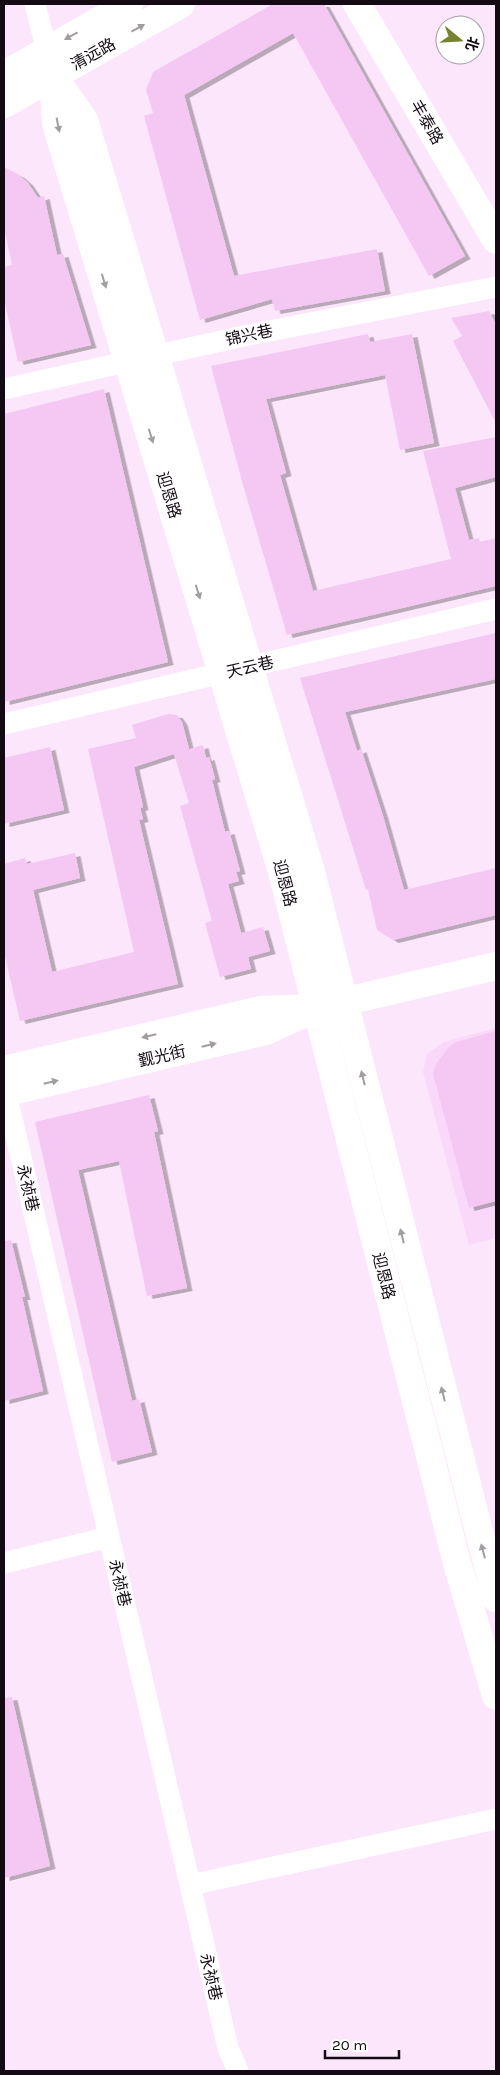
<svg xmlns="http://www.w3.org/2000/svg" width="500" height="2075" font-family="Karla,'Noto Sans SC',sans-serif">
<defs>
<filter id="shadow"><feDropShadow dx="5.5" dy="3" stdDeviation="0" flood-color="#0004"/></filter>
</defs>
<rect width="100%" height="100%" fill="#fce6fb"/>
<path fill="#f9d8f9" d="M 496,1028 L 496,1238 L 469,1245 L 423,1072 L 427,1054 L 444,1042 Z"/>
<path fill="#f5c8f4" filter="url(#shadow)" d="M 273,4 L 324,4 L 465,256 L 429,276 L 293,33 L 184,95 L 234,276 L 377,249 L 385,291 L 275,311 L 272,299 L 200,320 L 144,116 L 153,113 L 146,90 L 153,72 Z
M 4,167 L 19,175 L 28,183 L 38,198 L 44,196 L 57,255 L 63,254 L 91,345 L 18,362 L 4,299 L 4,267 L 12,265 L 4,228 Z
M 489,311 L 496,325 L 496,423 L 453,341 L 462,336 L 451,318 Z
M 368,334 L 370,342 L 412,334 L 434,443 L 400,450 L 385,375 L 266,399 L 286,473 L 280,475 L 313,591 L 451,559 L 423,451 L 496,437 L 496,477 L 455,488 L 469,540 L 479,538 L 480,542 L 496,538 L 496,586 L 287,635 L 243,485 L 211,366 Z
M 104,389 L 168,662 L 4,702 L 4,414 Z
M 496,633 L 496,679 L 345,712 L 357,751 L 361,749 L 383,816 L 404,890 L 496,868 L 496,915 L 393,940 L 377,930 L 368,889 L 366,890 L 300,678 Z
M 168,714 L 177,715 L 182,722 L 189,749 L 134,767 L 143,807 L 140,808 L 143,819 L 139,820 L 178,984 L 20,1021 L 4,952 L 4,864 L 25,858 L 27,864 L 75,853 L 80,878 L 33,890 L 52,972 L 134,952 L 88,749 L 136,738 L 132,725 Z
M 203,745 L 206,758 L 209,757 L 215,779 L 212,780 L 225,832 L 229,831 L 240,871 L 236,872 L 239,881 L 228,884 L 241,933 L 263,927 L 270,951 L 248,957 L 251,969 L 220,977 L 205,923 L 212,921 L 180,806 L 189,803 L 174,754 Z
M 50,747 L 64,810 L 4,824 L 4,758 Z
M 496,1031 L 496,1201 L 469,1208 L 433,1074 L 436,1064 L 448,1048 L 456,1042 Z
M 149,1095 L 158,1131 L 154,1132 L 187,1288 L 147,1296 L 119,1161 L 78,1170 L 132,1401 L 139,1399 L 152,1452 L 112,1462 L 35,1122 Z
M 11,1240 L 25,1297 L 22,1297 L 43,1391 L 4,1401 L 4,1241 Z
M 12,1697 L 50,1866 L 4,1878 L 4,1698 Z"/>
<g fill="none" stroke-linecap="round" stroke-linejoin="round">
<path stroke="#fff" stroke-width="21" d="M 35,4 L 50,64
M 4,389 L 244,336 L 496,287
M 4,724 L 496,609
M 6,1093 L 228,2048 L 238,2071
M 4,1563 L 109,1537
M 190,1885 L 496,1819"/>
<path stroke="#fff" stroke-width="28" d="M 357,4 L 496,240
M 4,75 L 129,4
M 53,76 L 56,124 L 283,875 L 457,1563 L 496,1696
M 53,76 L 84,120 L 310,868 L 496,1598
M 4,104 L 181,4
M 4,1070 L 261,1010 L 317,1008 L 496,966
M 4,1093 L 266,1031 L 305,1013"/>
</g>
<defs><path id="oneway-solid" d="M-6-.8H1V-3.2L6.5 0L1 3.2V.8H-6Z" transform="scale(1.25)"/></defs>
<g fill="#a19da1">
<use href="#oneway-solid" transform="translate(138 28) rotate(-29)"/>
<use href="#oneway-solid" transform="translate(71 36) rotate(151)"/>
<use href="#oneway-solid" transform="translate(58 125) rotate(79)"/>
<use href="#oneway-solid" transform="translate(104 281) rotate(73)"/>
<use href="#oneway-solid" transform="translate(151 436) rotate(73)"/>
<use href="#oneway-solid" transform="translate(198 592) rotate(73)"/>
<use href="#oneway-solid" transform="translate(149 1036) rotate(167)"/>
<use href="#oneway-solid" transform="translate(209 1045) rotate(-13)"/>
<use href="#oneway-solid" transform="translate(363 1078) rotate(-104)"/>
<use href="#oneway-solid" transform="translate(51 1082) rotate(-13)"/>
<use href="#oneway-solid" transform="translate(402 1236) rotate(-104)"/>
<use href="#oneway-solid" transform="translate(443 1394) rotate(-104)"/>
<use href="#oneway-solid" transform="translate(483 1551) rotate(-105)"/>
</g>
<g text-anchor="middle" dominant-baseline="central" stroke-width="5" stroke-linejoin="round" paint-order="stroke">
<g font-size="16" fill="#130a13" stroke="#fff">
<text transform="translate(93 54) rotate(-29)">清远路</text>
<text transform="translate(427 122) rotate(60)">丰泰路</text>
<text transform="translate(249 335) rotate(-12)">锦兴巷</text>
<text transform="translate(169 495) rotate(73)">迎恩路</text>
<text transform="translate(250 667) rotate(-13)">天云巷</text>
<text transform="translate(285 883) rotate(75)">迎恩路</text>
<text transform="translate(162 1056) rotate(-13)">觐光街</text>
<text transform="translate(28 1188) rotate(77)">永祯巷</text>
<text transform="translate(384 1276) rotate(76)">迎恩路</text>
<text transform="translate(120 1583) rotate(77)">永祯巷</text>
<text transform="translate(211 1977) rotate(77)">永祯巷</text>
</g>
</g>
<rect width="500" height="2075" fill="none" stroke="#130a13" stroke-width="10"/>
<g transform="translate(460 40) rotate(108)"><circle r="24" fill="#ffffff" stroke="#a19da1"/>
<path d="M0-4L9 19L0 12L-9 19Z" fill="#76822f"/>
<text y="-8" font-size="14" font-weight="bold" text-anchor="middle" fill="#130a13">北</text>
</g>
<path d="M325 2050v8h74v-8" fill="none" stroke="#130a13" stroke-width="2.5"/>
<text x="332" y="2050" font-size="15" fill="#130a13" stroke="#ffffff" stroke-width="4" paint-order="stroke">20 m</text>
</svg>
